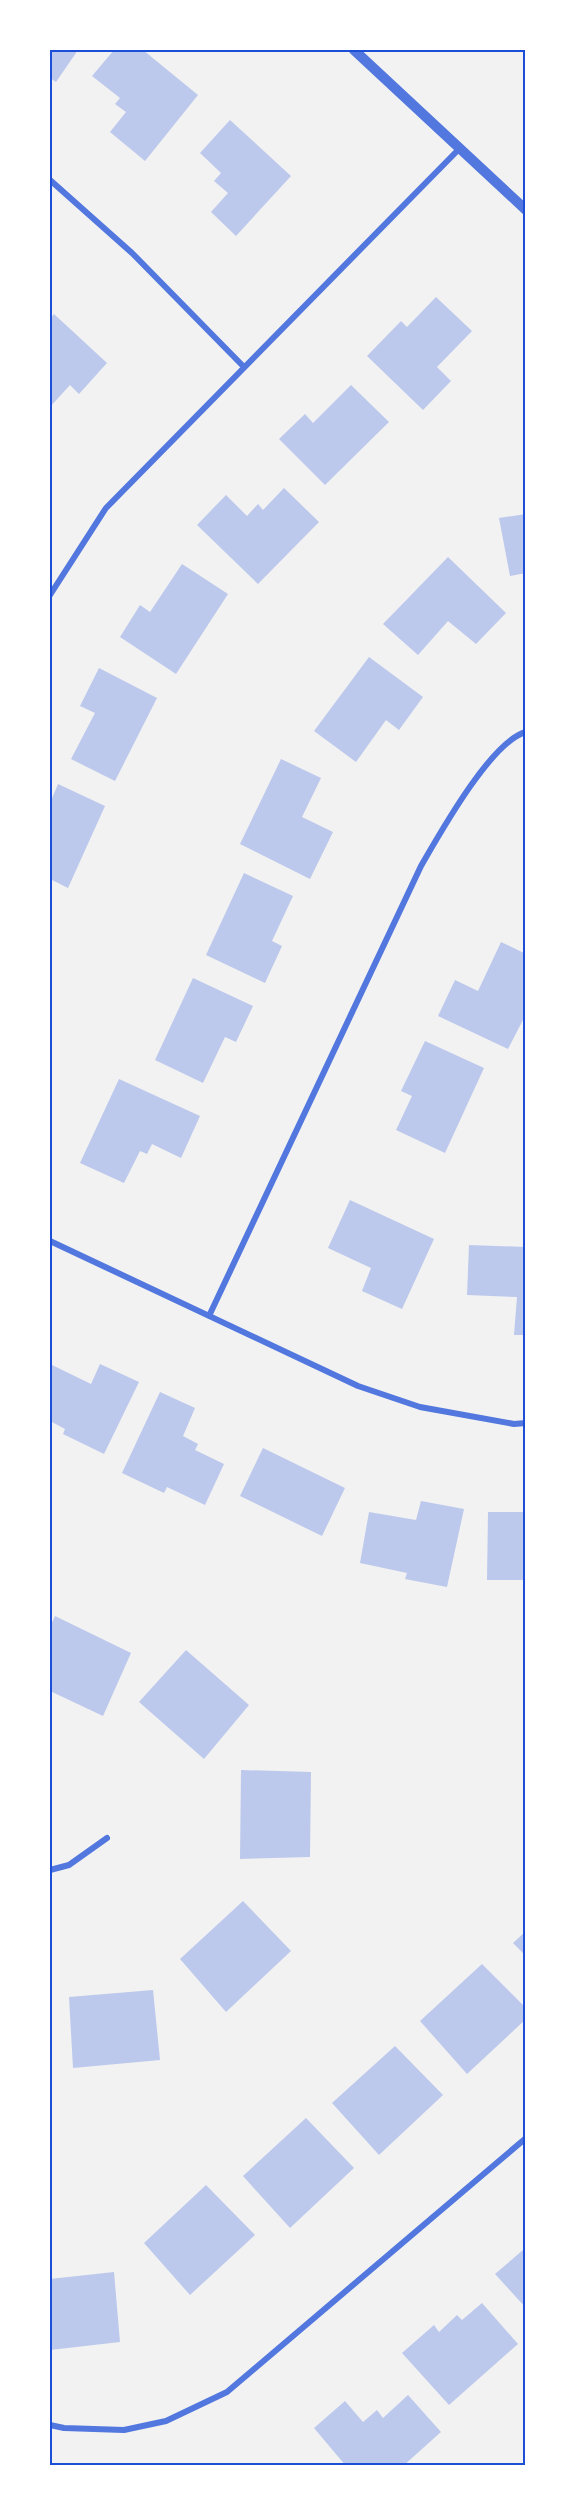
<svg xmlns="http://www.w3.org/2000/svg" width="575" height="2515" font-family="'DejaVu Sans',sans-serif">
<rect width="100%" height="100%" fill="#f2f2f2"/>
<path fill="#bdc9ec" d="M 50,50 L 78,50 L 56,82 L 50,78 Z
M 114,50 L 143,50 L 198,95 L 145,161 L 110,132 L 126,112 L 115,104 L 120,98 L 92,76 Z
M 230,120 L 291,176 L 236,236 L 211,212 L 228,193 L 214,181 L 221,173 L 200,153 Z
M 436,297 L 472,331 L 437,367 L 451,381 L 423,410 L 367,356 L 401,321 L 407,327 Z
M 54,314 L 107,363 L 79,394 L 70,385 L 50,407 L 50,319 Z
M 351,385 L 389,422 L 325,485 L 279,439 L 305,414 L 313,423 Z
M 284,488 L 319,522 L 258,584 L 197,525 L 226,495 L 247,516 L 258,504 L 263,510 Z
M 526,514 L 526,573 L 510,576 L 499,518 Z
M 448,557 L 506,613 L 476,644 L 448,621 L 418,655 L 383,624 Z
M 182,564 L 228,594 L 176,674 L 120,637 L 140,605 L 150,612 Z
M 369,657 L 423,697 L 399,730 L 386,720 L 356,762 L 314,731 Z
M 99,668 L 157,698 L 115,781 L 71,759 L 95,713 L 80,706 Z
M 281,759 L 321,778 L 302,817 L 333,832 L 310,879 L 240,844 Z
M 58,784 L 105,806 L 68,888 L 50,879 L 50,803 Z
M 244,873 L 293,896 L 272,941 L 282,946 L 265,983 L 206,955 Z
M 501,942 L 526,954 L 526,1014 L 508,1049 L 438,1016 L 455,980 L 478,991 Z
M 193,978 L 253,1006 L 236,1042 L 225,1037 L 203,1083 L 155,1060 Z
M 425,1041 L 484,1068 L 445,1153 L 396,1130 L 412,1096 L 401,1091 Z
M 119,1079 L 200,1116 L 181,1158 L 152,1144 L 147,1154 L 140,1151 L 124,1183 L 80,1163 Z
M 350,1200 L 434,1239 L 402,1309 L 362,1291 L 371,1268 L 328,1248 Z
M 469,1245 L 526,1247 L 526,1335 L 514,1335 L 517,1297 L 467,1295 Z
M 50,1364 L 91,1384 L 100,1364 L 139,1382 L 104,1454 L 63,1434 L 65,1429 L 50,1421 Z
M 160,1392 L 195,1408 L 183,1436 L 198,1444 L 195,1450 L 224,1464 L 205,1505 L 167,1487 L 164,1493 L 122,1473 Z
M 263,1448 L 345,1488 L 322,1536 L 240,1496 Z
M 421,1501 L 464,1509 L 447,1587 L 405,1579 L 407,1573 L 360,1563 L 369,1512 L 416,1520 Z
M 488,1512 L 526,1512 L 526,1580 L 487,1580 Z
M 55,1616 L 131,1653 L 103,1716 L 50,1691 L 50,1627 Z
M 186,1650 L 249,1705 L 204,1759 L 139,1702 Z
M 241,1770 L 311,1772 L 310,1857 L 240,1859 Z
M 243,1901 L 291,1951 L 226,2012 L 180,1959 Z
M 526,1931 L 526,1956 L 513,1943 Z
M 482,1964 L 526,2008 L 526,2019 L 467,2074 L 420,2021 Z
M 153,1990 L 160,2060 L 73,2068 L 69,1997 Z
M 395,2046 L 443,2095 L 379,2155 L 332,2103 Z
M 306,2118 L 354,2168 L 290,2228 L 243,2176 Z
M 206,2185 L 255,2235 L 190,2295 L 144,2243 Z
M 523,2250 L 526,2254 L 526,2308 L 495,2274 Z
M 114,2272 L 120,2342 L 50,2350 L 50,2279 Z
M 482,2303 L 518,2344 L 449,2405 L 402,2353 L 434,2325 L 439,2332 L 457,2315 L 462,2320 Z
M 408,2395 L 441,2432 L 403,2466 L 346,2466 L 314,2428 L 345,2401 L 363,2422 L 377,2410 L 383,2418 Z"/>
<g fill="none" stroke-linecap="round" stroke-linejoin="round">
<path stroke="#5277de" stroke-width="6" d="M 50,180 L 132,253 L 243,366
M 50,595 L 106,508 L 460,148
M 50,1241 L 358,1386 L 420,1407 L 514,1424 L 526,1423
M 209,1316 L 421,866 C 439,835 491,741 526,732
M 50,1870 L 69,1865 L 107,1838
M 50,2425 L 64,2428 L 124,2430 L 166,2421 L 227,2392 L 526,2138"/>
<path stroke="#5277de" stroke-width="10" d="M 354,50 L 526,210"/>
</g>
<rect width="575" height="2515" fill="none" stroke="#ffffff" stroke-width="102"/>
<rect x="51" y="51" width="473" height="2413" fill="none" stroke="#1d4ed8" stroke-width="2"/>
</svg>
